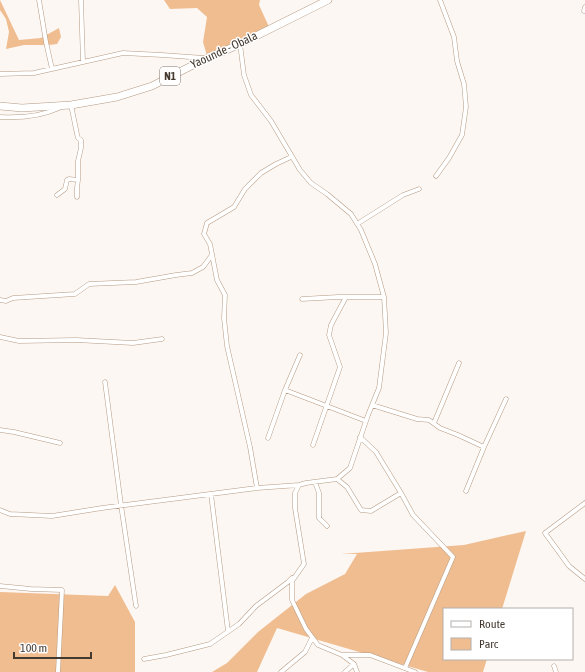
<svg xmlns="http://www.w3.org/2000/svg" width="585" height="672" font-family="'Asap Condensed',sans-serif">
<rect width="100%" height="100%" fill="#fdf7f3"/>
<path fill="#f0bd90" d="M 0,0 L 19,40 L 41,38 L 59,28 L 61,37 L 57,44 L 49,45 L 24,45 L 6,49 L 9,32 L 6,19 L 0,10 Z
M 164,0 L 260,0 L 259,5 L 270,29 L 208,59 L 203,42 L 207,17 L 197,8 L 170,9 Z
M 526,531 L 502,609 L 444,609 L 444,659 L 487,659 L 483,672 L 428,672 L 277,628 L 257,672 L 212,672 L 227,663 L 258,632 L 306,594 L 345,574 L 357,554 L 341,554 L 464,545 Z
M 115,585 L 135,622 L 135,672 L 0,672 L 0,592 L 108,596 Z"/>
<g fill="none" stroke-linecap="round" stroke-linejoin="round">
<defs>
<path id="minor" d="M 39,0 L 46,42 L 52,69
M 81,0 L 83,62
M 584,11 L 585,7
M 240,44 L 244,75 L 251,95 L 271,121 L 300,170 L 311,183 L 327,194 L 351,214 L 361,230 L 375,264 L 384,297 L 386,333 L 379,388 L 368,415 L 350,468 L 337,479 L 306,483 L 299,485 L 295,493 L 295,508 L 304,564 L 292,581 L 292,600 L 306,629 L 318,645 L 342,655 L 354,664 L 357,672
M 0,74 L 34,73 L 123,53 L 162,55 L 204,58
M 0,117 C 19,118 42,116 59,108
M 436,176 L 449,158 L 462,135 L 466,107 L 464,84 L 457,61 L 454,37 L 440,0
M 57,195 L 65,189 L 67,180 L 69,179 L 78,180 L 78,161 L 81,148 L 81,140 L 78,138 L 77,134 L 71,105
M 77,197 L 77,188 L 78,180
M 357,224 L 403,195 L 419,189
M 302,299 L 338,297 L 384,297
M 0,300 L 6,301 L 13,298 L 75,294 L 89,284 L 136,282 L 176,275 L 192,273 L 203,267 L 212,255
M 0,337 L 19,341 L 76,340 L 133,343 L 162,339
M 105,382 L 121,505 L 136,606
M 285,390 L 366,421
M 372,405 L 417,419 L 429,420 L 440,428 L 458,435 L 484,447
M 434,423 L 459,363
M 0,430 L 14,432 L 60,443
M 360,437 L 376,452 L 401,493 L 413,515 L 453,557 L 405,668
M 268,438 L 285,390 L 300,355
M 313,445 L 340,367 L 329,335 L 331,325 L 346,297
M 337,479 L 347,487 L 361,510 L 371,511 L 401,493
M 315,482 L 319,493 L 319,518 L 327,526
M 257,488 L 250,447 L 227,346 L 224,318 L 225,295 L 217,280 L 210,244 L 204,234 L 207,223 L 234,207 L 245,189 L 261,173 L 276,164 L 291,157
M 466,491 L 484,447 L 506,399
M 211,494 L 228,631
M 585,503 L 545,533 L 569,566 L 585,579
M 0,510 L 10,514 L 52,516 L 102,508 L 257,488 L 299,485
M 0,586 L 31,589 L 62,590 L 58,672
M 342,655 L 370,655 L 415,672
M 144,659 L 166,655 L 210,644 L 239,624 L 256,606 L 288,582 L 292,578
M 554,666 L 556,672
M 281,672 L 305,652 L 312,638
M 345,672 L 354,664"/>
<path id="trunk" d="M 0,106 L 22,108 L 71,105 L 117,97 L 152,86 L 199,62 L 240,44 L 328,0"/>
</defs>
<use href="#minor" stroke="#b49a83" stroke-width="5"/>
<use href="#trunk" stroke="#b49a83" stroke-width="8"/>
<use href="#minor" stroke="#fff" stroke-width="4"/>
<use href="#trunk" stroke="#fff" stroke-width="7"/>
</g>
<g text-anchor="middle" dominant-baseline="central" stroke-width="3" stroke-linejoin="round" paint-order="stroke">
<rect fill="#fff" stroke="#7c746d" stroke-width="1" x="160" y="67" width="20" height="18" rx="3"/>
<g font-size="11" font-weight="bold" fill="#44392f">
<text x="170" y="76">N1</text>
</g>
<g font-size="12" fill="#44392f" stroke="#fff">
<text transform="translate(224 50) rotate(-25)">Yaounde - Obala</text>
</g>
</g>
<rect x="443" y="608" width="130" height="52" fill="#ffffff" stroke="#b4b0ac"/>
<rect x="451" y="621" width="20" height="6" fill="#ffffff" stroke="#b4b0ac"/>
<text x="479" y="628" font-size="12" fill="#44392f">Route</text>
<rect x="451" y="638" width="20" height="12" fill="#f0bd90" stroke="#b4b0ac"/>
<text x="479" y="648" font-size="12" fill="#44392f">Parc</text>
<path d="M14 652v6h77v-6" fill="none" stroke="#44392f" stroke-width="2"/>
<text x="20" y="652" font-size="12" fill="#44392f" stroke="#ffffff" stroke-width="3" paint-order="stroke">100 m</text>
</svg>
